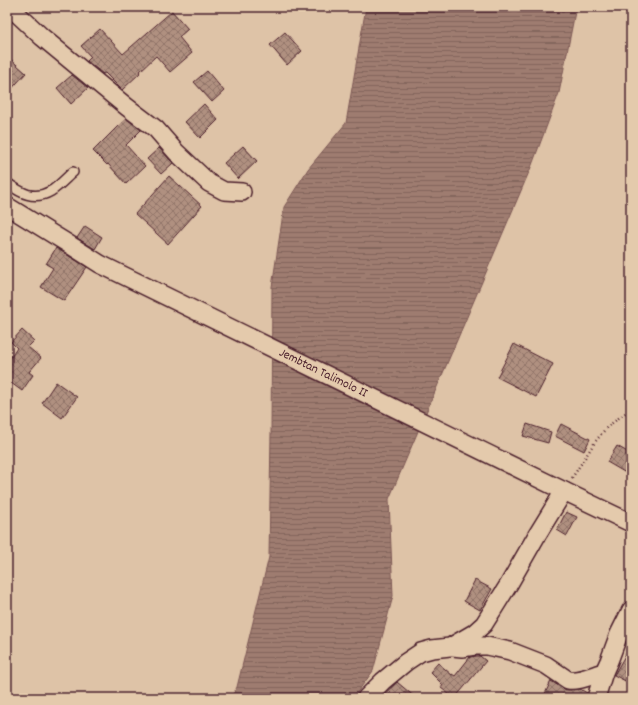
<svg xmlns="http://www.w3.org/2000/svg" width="638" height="705" font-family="Dekko,sans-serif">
<defs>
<pattern id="water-rules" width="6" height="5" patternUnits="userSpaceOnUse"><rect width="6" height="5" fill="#9e7c70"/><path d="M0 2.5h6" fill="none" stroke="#83655c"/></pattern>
<pattern id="building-cross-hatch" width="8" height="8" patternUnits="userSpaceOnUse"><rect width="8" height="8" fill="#b09080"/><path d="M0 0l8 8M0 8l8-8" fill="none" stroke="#917569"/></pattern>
</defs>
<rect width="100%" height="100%" fill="#dec3a7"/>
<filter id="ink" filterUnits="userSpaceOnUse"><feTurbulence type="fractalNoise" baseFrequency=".025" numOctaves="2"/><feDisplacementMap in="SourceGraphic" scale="8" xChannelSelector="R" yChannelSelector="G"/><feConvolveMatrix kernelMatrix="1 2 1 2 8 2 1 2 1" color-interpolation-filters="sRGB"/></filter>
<g filter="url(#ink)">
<path fill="url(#water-rules)" stroke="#7c5754" d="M 366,7 L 576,7 L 559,93 L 532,165 L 389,499 L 393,596 L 373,671 L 353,698 L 231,698 L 237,687 L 269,557 L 271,434 L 272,287 L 284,207 L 308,169 L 346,123 Z"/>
<path fill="url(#building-cross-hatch)" stroke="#4a1f2b" d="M 172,11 L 188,29 L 179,37 L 192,53 L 170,72 L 156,56 L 139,72 L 140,73 L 122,90 L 105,73 L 103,74 L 87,61 L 91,57 L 81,46 L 100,29 L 123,54 Z
M 285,32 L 302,51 L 287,65 L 270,45 Z
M 7,56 L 26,73 L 7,94 Z
M 207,71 L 224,91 L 212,102 L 194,82 Z
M 72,75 L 88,88 L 71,104 L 57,88 Z
M 204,104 L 218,120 L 200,138 L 185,122 Z
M 126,118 L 141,130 L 126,145 L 145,166 L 126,184 L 108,164 L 107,165 L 93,151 Z
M 243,146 L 257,161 L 238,179 L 224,163 Z
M 159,148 L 173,163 L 161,174 L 147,159 Z
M 169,176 L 202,206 L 168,244 L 135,214 Z
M 85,226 L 102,237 L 95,249 L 77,238 Z
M 56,248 L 87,267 L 64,301 L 41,287 L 53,268 L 46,264 Z
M 22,330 L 34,341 L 28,347 L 41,358 L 29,372 L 33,375 L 22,391 L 7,380 L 7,363 L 17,348 L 11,342 Z
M 514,344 L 553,364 L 536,397 L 497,377 Z
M 56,382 L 77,397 L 62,418 L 42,403 Z
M 527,424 L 551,432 L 548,443 L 523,436 Z
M 561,424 L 590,439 L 584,451 L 555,436 Z
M 617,446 L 631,454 L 631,476 L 607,462 Z
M 566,512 L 577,517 L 567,536 L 557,530 Z
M 475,580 L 492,589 L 480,610 L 464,601 Z
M 631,645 L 631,684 L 614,675 Z
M 476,656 L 480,656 L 486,661 L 455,698 L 454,698 L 441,688 L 443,685 L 430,672 L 438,663 L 452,675 L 452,674 L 455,676 L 470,657 Z
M 551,681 L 562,688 L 567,690 L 580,689 L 587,693 L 586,698 L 543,698 Z
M 397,682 L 416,698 L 380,698 Z"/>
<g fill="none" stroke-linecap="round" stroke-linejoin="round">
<defs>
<path id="service" d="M 7,183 C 21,193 34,201 51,191 C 58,187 67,177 73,172"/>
<g id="minor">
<path d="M 10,7 L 42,37 L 127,107 L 156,129 L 176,152 L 209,183 L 224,191 L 242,192"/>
<path id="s1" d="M 7,206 L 67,243 L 100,264 L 564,491 L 631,523"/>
<path d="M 453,647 L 462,648 L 475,646 L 487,646 L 510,651 L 546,665 L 568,680 C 578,682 593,675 604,672"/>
<path d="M 366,698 L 383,681 L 406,662 L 421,652 L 432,649 L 450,647 L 474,633 L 484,624 L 509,584 L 537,535 L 564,491"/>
<path d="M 596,698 L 604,672 L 609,661 L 619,634 L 631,610"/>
</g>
</defs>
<use href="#service" stroke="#4a1f2b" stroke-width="12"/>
<use href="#minor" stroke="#4a1f2b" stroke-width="20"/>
<path stroke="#4a1f2b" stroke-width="2.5" stroke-dasharray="1 3" stroke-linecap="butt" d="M 572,478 L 595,442 L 607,427 L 628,411 L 631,410"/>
<use href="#service" stroke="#e4caac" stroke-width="9"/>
<use href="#minor" stroke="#e4caac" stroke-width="17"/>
</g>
</g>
<g text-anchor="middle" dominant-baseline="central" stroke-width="3.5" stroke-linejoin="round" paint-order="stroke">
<g font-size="13" fill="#4a1f2b" stroke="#e4caac">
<text stroke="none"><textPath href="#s1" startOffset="358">Jembtan Talimolo II</textPath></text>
</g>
</g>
<rect width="638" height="705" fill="none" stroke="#e4caac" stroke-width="24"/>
<rect x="12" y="12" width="614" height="681" fill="none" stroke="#4a1f2b" stroke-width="1.5" filter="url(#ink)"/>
</svg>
